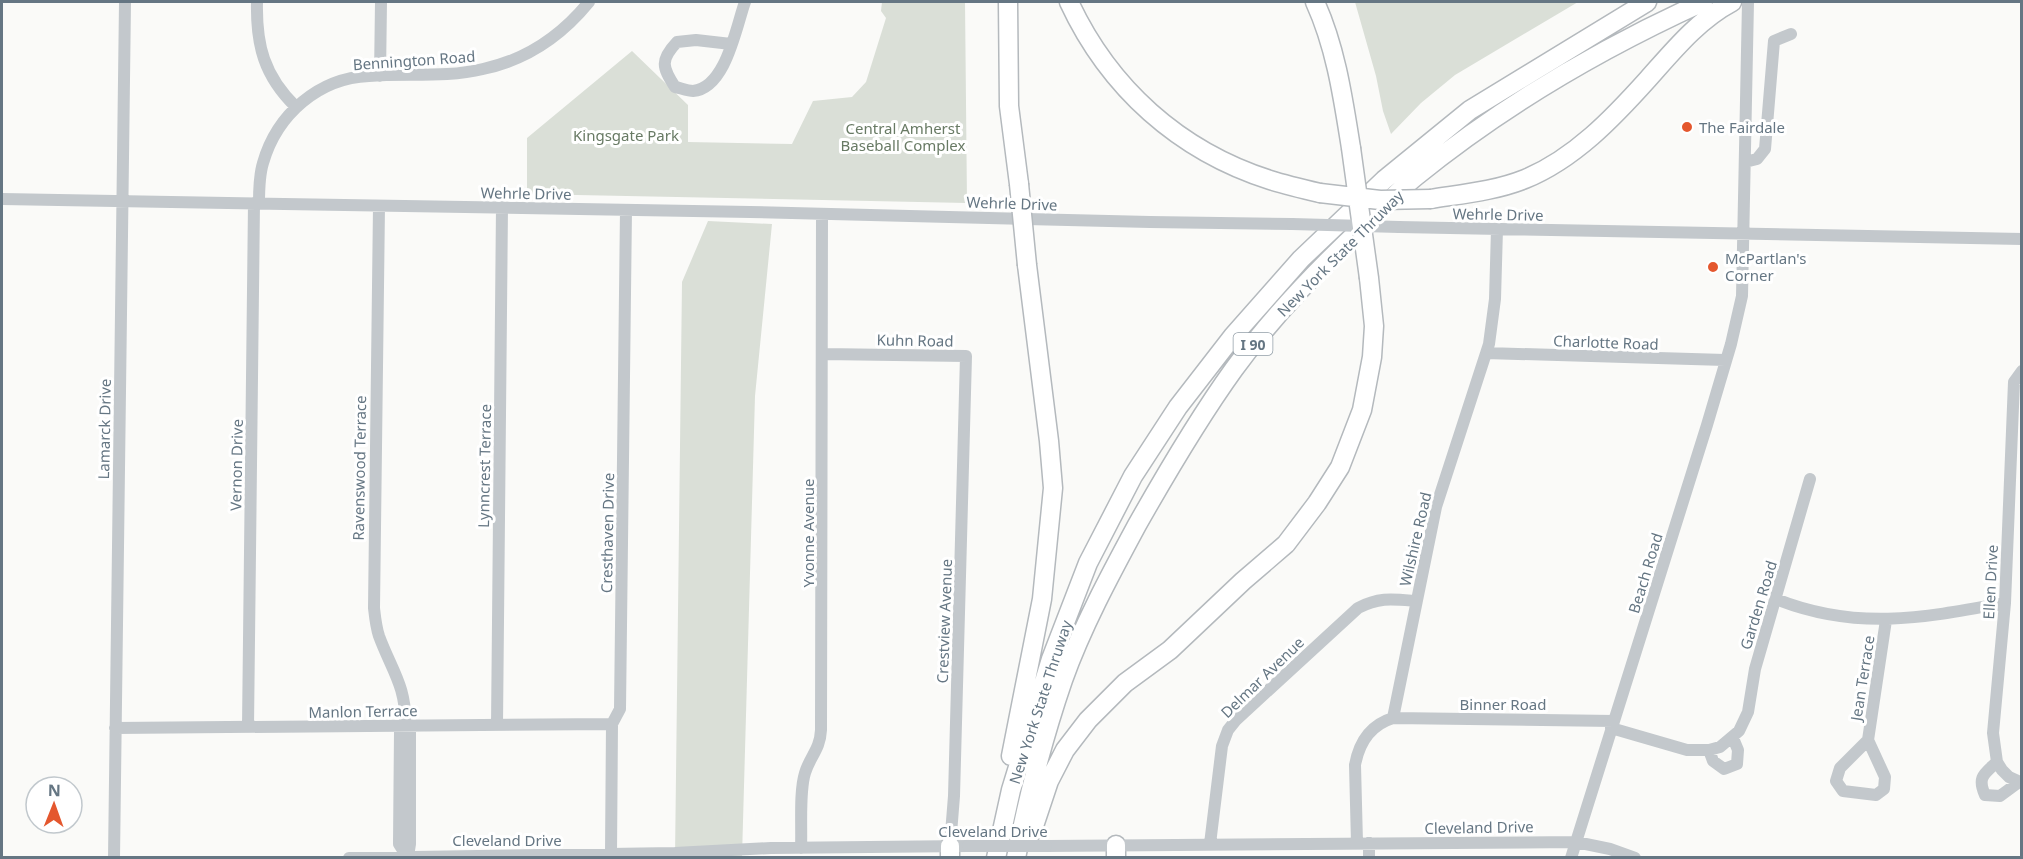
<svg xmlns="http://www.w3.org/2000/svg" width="2023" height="859" font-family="'Noto Sans',sans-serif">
<rect width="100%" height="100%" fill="#fafaf8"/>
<path fill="#dadfd7" d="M 882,2 L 965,2 L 967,203 L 527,194 L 527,138 L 632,51 L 688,105 L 688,142 L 792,144 L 813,101 L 852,97 L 866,82 L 886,18 L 881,11 Z
M 1355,2 L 1578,2 L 1455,75 L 1421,103 L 1391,134 L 1383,111 L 1376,76 Z
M 708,221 L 772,224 L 755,396 L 742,857 L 675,858 L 682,282 Z"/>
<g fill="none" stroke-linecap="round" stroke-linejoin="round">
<defs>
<path id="highway" d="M 1008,2 L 1009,106 L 1019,184
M 1069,2 C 1109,88 1179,151 1270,180 C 1286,185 1303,189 1320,193
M 1315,2 C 1336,48 1343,98 1351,148
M 1431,199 C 1462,194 1495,191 1525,179 C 1574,159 1613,118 1648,79 C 1673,51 1698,20 1732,2
M 1011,756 L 1042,599 L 1053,488 L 1049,441 L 1027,265
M 1032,832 L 1049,781 L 1065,750 L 1088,720 L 1125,683 L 1170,650 L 1243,581 L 1286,544 L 1317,503 L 1340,467 L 1362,410 L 1372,357 L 1374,326 L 1369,278
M 950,858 L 950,846
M 996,858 L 1011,790 L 1051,659 L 1088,563 L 1133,476 L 1178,407 L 1233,336 L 1301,259 L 1384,180 L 1470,110 L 1647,2
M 1016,858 C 1028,797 1043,738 1063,680 C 1082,627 1110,575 1137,525 C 1167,472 1198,419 1234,369 C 1272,317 1318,269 1365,225 C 1381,209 1397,192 1415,177 C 1501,107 1602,48 1703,2
M 1116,858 L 1116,845"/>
</defs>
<use href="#highway" stroke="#b4b9bd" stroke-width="21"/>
<path stroke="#c3c8cc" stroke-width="12" d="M 257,2 C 256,45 264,76 296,107
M 731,44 L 696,40 L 677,42 C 660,60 662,67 675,87 C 680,88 688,91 693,91 C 726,88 736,27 745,2
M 380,76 L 381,2
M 1745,162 L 1757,159 L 1765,149 L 1774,41 L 1791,34
M 2,199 L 750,212 L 1150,222 L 1292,224
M 259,203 C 259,190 259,176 263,163 C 277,114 319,78 369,76 C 407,73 446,78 483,69 C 526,60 562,35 589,2
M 379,206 L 374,608 C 375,617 376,627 379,636 C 391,669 407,687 405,725 L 410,731 L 410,844 L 408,856
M 1399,227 L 2022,239
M 1486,353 L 1725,360
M 823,354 L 966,356 L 954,796 L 950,846
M 2022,371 L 2014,382 L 2005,603 L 1993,733 L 1997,762 L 2002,770 L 2009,777 L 2022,783
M 1776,599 C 1856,631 1923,618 2005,603
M 1393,718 L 1614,721
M 405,725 L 400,731 L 399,844 L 408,858
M 497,725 L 502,207
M 248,727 L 254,203
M 115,728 L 612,724
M 1611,728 L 1687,750 L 1709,750 L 1720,747 L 1739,731 L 1748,712 L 1755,669 L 1810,479
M 1868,740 L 1885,777 L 1884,789 L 1876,795 L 1843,791 L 1836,781 L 1840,768 L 1868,740 L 1886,620
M 1709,750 L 1713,761 L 1724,769 L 1737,764 L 1738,750 L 1733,738
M 1997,762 C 1984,774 1977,777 1985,795 L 2000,796 L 2019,782
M 1357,843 L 1355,765 C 1359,743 1370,725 1393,718 L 1436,507 L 1489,344 L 1495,299 L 1497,229
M 1369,843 L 1369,858
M 1210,844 L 1222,746 L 1228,730 L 1236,720 L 1358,608 C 1379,597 1392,599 1416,601
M 1046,846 L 1576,842 L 1610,849 L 1635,858
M 801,848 C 802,827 799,792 805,773 C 810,756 820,750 821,730 L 822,214
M 611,854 L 612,724 L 620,709 L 626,210
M 114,858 L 125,2
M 349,858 L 675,853 L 771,848 L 968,846
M 1571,858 L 1707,425 L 1731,344 L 1742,296 L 1748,2"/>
<use href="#highway" stroke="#fff" stroke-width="18"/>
<defs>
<path id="highway-bridge" d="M 1351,148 L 1369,278
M 1019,184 L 1027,265
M 1320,193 L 1380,200 L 1431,199"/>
</defs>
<use href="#highway-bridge" stroke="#b4b9bd" stroke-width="21" stroke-linecap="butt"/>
<path stroke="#c3c8cc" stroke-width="12" d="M 1292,224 L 1399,227
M 968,846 L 1046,846"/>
<use href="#highway-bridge" stroke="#fff" stroke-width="18"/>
</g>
<g fill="#e4572e" stroke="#fff" stroke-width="2">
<circle cx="1687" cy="127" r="6"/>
<circle cx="1713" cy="267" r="6"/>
</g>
<g text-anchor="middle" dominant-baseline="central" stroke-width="6" stroke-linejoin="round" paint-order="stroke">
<rect fill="#fff" stroke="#939fa8" stroke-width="1.5" x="1233.5" y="333" width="39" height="22" rx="4.5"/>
<g font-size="14" font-weight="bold" fill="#657683">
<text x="1253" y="344">I 90</text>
</g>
<g font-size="15" fill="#657683" stroke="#fff">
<text transform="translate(414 60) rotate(-4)">Bennington Road</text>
<text transform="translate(526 193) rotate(1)">Wehrle Drive</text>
<text transform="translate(1012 203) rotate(2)">Wehrle Drive</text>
<text transform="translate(1498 214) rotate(1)">Wehrle Drive</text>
<text transform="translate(1340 253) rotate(-45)">New York State Thruway</text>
<text transform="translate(915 340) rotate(1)">Kuhn Road</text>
<text transform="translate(1606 342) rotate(2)">Charlotte Road</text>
<text transform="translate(104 429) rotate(-89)">Lamarck Drive</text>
<text transform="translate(236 465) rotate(-89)">Vernon Drive</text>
<text transform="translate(484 466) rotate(-89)">Lynncrest Terrace</text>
<text transform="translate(359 468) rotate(-89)">Ravenswood Terrace</text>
<text transform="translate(607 533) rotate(-89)">Cresthaven Drive</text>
<text transform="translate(808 533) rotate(-90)">Yvonne Avenue</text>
<text transform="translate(1415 539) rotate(-77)">Wilshire Road</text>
<text transform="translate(1645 573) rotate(-73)">Beach Road</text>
<text transform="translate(1990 582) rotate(-87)">Ellen Drive</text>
<text transform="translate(1758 605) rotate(-73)">Garden Road</text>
<text transform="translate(944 621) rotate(-88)">Crestview Avenue</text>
<text transform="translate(1262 677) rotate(-44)">Delmar Avenue</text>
<text transform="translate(1862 678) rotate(-81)">Jean Terrace</text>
<text transform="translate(1040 702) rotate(-72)">New York State Thruway</text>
<text x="1503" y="704">Binner Road</text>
<text transform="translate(363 711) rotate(-1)">Manlon Terrace</text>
<text transform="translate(1479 827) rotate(-1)">Cleveland Drive</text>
<text x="993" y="831">Cleveland Drive</text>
<text x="507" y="840">Cleveland Drive</text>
</g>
<g font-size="15" fill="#657683" stroke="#fff" text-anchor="start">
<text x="1699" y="127">The Fairdale</text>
<text x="1725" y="258">McPartlan's<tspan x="1725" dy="17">Corner</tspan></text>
</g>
<g font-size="15" fill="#687a64" stroke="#fff">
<text x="903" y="128">Central Amherst<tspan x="903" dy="17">Baseball Complex</tspan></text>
<text x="626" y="135">Kingsgate Park</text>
</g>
</g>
<rect width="2023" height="859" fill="none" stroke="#657683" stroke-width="6"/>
<g transform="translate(54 805) rotate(1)"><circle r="28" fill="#ffffff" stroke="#c1c8cd" stroke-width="1.5"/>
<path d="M0-4.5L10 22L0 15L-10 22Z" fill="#e4572e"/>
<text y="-9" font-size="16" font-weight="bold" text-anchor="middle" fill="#657683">N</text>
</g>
</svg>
